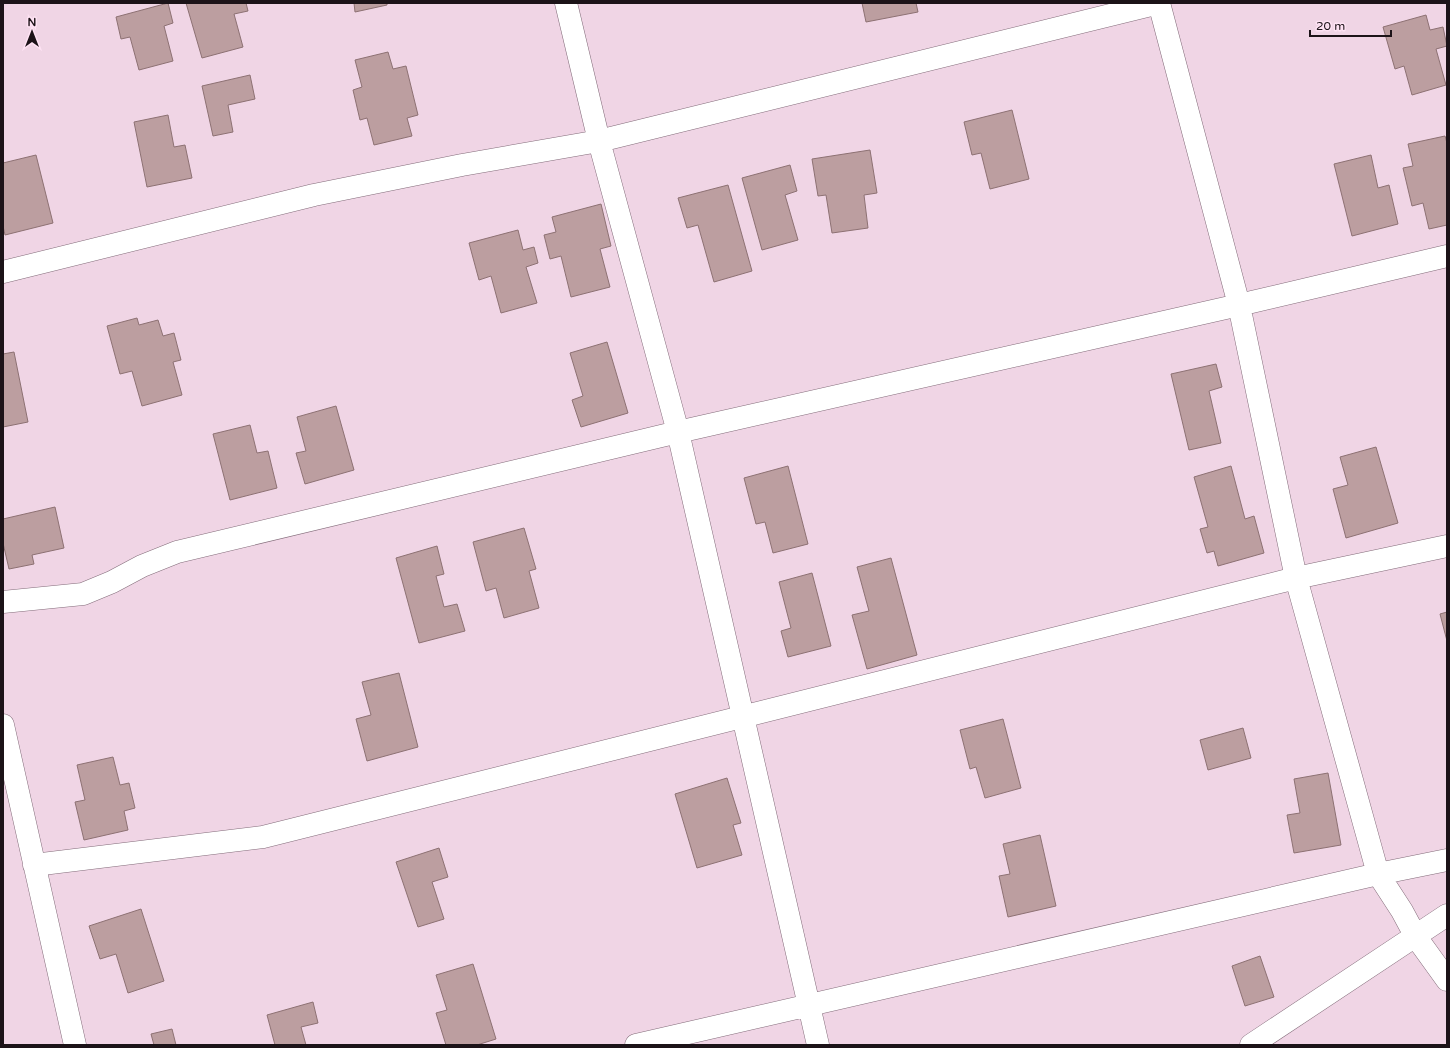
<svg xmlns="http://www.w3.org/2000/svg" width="1450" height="1048" font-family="'Varela Round',sans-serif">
<rect width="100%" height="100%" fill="#f0d5e5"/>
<path fill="#bc9ea0" stroke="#8d7173" d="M 168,3 L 173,23 L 164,26 L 173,61 L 139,70 L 130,37 L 121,39 L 116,17 Z
M 186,3 L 246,3 L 248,11 L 234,14 L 243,47 L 202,58 Z
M 354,3 L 387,3 L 387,5 L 355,12 Z
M 862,3 L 916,3 L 918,12 L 866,22 Z
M 1426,15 L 1430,30 L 1443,27 L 1447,46 L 1436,49 L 1446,85 L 1412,95 L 1404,66 L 1395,69 L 1383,27 Z
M 388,52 L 393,69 L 406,66 L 418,115 L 407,118 L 412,136 L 374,145 L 367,118 L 360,120 L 353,90 L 362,87 L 355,60 Z
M 250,75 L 255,99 L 228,105 L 233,132 L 213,136 L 202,86 Z
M 1012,110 L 1029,179 L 990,189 L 981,153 L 972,155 L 964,122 Z
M 168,115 L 174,147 L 185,145 L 192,178 L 147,187 L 134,122 Z
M 1445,136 L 1447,143 L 1447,225 L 1429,229 L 1423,203 L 1412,206 L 1403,168 L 1413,166 L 1408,144 Z
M 870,150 L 877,193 L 864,195 L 868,228 L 832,233 L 826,195 L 818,196 L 812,159 Z
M 36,155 L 53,223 L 5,235 L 3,226 L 3,163 Z
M 1371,155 L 1378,188 L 1389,185 L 1398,224 L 1352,236 L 1334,164 Z
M 790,165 L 797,191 L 785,195 L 798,240 L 762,250 L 742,178 Z
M 728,185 L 752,271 L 714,282 L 698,225 L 687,228 L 678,198 Z
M 601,204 L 611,246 L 600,249 L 610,287 L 571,297 L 561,256 L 550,259 L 544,235 L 556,232 L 552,217 Z
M 518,230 L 523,250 L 534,247 L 538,263 L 526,267 L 537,303 L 501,313 L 491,276 L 479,280 L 469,243 Z
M 137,318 L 139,325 L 158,320 L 163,336 L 174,333 L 181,360 L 173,362 L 182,395 L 142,406 L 132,371 L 120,374 L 107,326 Z
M 607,342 L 628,413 L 581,427 L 572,400 L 583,396 L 570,353 Z
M 14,352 L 28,422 L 3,427 L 3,354 Z
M 1216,364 L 1222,387 L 1209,391 L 1221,443 L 1189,450 L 1171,374 Z
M 336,406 L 354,470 L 305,484 L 296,453 L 306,451 L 297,417 Z
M 250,425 L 257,453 L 268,451 L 277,488 L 230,500 L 213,434 Z
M 1376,447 L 1398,523 L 1346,538 L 1333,489 L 1348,485 L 1340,457 Z
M 788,466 L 808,544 L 773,553 L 765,522 L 756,524 L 744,478 Z
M 1231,466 L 1245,519 L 1254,516 L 1264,553 L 1218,566 L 1214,551 L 1207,553 L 1200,529 L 1208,527 L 1194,477 Z
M 55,507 L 64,548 L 32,555 L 34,564 L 9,569 L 3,543 L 3,519 Z
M 524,528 L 536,569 L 529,571 L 539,608 L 504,618 L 496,588 L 486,591 L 473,542 Z
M 437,546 L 444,574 L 436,576 L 444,607 L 457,604 L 465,631 L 419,643 L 396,558 Z
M 891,558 L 917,655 L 867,669 L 852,615 L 869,611 L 857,567 Z
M 812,573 L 831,646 L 788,657 L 781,631 L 791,628 L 779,582 Z
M 1447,612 L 1447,641 L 1440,614 Z
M 399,673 L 418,747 L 367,761 L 356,719 L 371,715 L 362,682 Z
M 1003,719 L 1021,788 L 985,798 L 976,767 L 970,769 L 960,730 Z
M 1243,728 L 1251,758 L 1208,770 L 1200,740 Z
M 113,757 L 120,785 L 129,783 L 135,808 L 124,811 L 128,830 L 84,840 L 75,802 L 85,800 L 77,765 Z
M 1328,773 L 1341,845 L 1294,853 L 1287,815 L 1300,813 L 1294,779 Z
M 727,778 L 741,823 L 733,825 L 742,855 L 697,868 L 675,794 Z
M 1040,835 L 1056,906 L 1008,917 L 999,876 L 1010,874 L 1003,844 Z
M 439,848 L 448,877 L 432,882 L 444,919 L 418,927 L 396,862 Z
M 141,909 L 164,981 L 128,993 L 116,954 L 100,959 L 89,926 Z
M 1260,956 L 1274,997 L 1245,1006 L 1232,966 Z
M 473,964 L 496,1039 L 477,1045 L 446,1045 L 436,1013 L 447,1010 L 436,975 Z
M 313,1002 L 318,1023 L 301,1027 L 306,1045 L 275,1045 L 267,1015 Z
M 172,1029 L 176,1045 L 154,1045 L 151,1034 Z"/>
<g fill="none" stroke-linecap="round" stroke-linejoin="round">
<defs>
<path id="minor" d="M 566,3 L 599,141 L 678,432 L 818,1045
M 3,272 L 314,195 L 462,165 L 599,141 L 1159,3 L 1239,305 L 1296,578 L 1378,874 L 1402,911 L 1416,937 L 1447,980
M 3,602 L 83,594 L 112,582 L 142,566 L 177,552 L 678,432 L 1239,305 L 1447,256
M 3,725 L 75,1045
M 34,865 L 263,837 L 1296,578 L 1447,546
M 636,1045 L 1378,874 L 1447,860
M 1251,1045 L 1447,915"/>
</defs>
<use href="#minor" stroke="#836c7a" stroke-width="23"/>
<use href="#minor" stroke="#fff" stroke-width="22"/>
</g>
<rect width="1450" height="1048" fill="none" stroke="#1c1318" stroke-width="8"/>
<g transform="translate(32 32)" stroke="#fee2f3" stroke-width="3" paint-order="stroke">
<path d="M0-3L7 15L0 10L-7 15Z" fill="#1c1318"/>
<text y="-6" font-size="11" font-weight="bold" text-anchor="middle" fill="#1c1318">N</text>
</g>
<path d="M1310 30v6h81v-6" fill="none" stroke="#1c1318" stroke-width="2"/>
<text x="1316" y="30" font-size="12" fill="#1c1318" stroke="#fee2f3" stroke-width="3" paint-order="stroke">20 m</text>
</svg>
